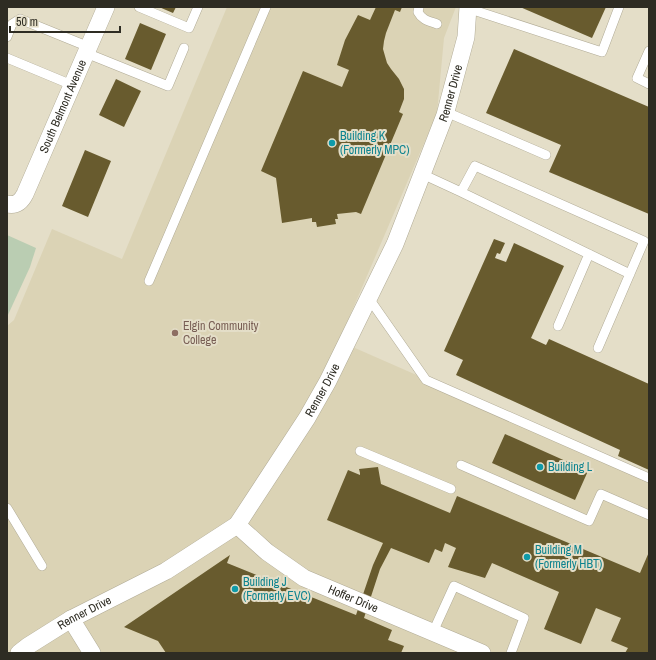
<svg xmlns="http://www.w3.org/2000/svg" width="656" height="660" font-family="'Archivo Narrow',sans-serif">
<rect width="100%" height="100%" fill="#e4dec8"/>
<path fill="#dbd3b5" d="M 227,7 L 456,7 L 444,38 L 437,113 L 339,341 L 649,477 L 649,653 L 7,653 L 7,326 L 14,320 L 52,229 L 122,259 Z"/>
<path fill="#bacdb2" d="M 7,235 L 36,248 L 30,267 L 7,317 Z"/>
<path fill="#685b2e" d="M 159,7 L 176,7 L 173,13 Z
M 376,7 L 402,7 L 400,12 L 395,10 L 386,33 L 384,41 L 383,49 L 387,63 L 391,69 L 399,79 L 404,89 L 404,99 L 399,112 L 403,114 L 361,214 L 356,212 L 337,214 L 338,219 L 335,219 L 336,224 L 317,227 L 316,222 L 312,222 L 312,218 L 282,223 L 276,178 L 261,171 L 303,71 L 342,87 L 349,70 L 337,65 L 345,40 L 358,15 L 370,20 Z
M 520,7 L 606,7 L 592,38 Z
M 140,23 L 166,34 L 151,70 L 125,59 Z
M 514,49 L 649,107 L 649,214 L 549,172 L 561,145 L 486,113 Z
M 116,79 L 141,91 L 124,127 L 99,115 Z
M 85,150 L 111,161 L 88,217 L 62,206 Z
M 494,239 L 505,243 L 500,254 L 497,253 L 495,258 L 506,262 L 514,243 L 564,266 L 531,338 L 546,345 L 549,339 L 649,384 L 649,470 L 618,456 L 620,450 L 456,375 L 463,360 L 444,351 Z
M 505,434 L 588,471 L 575,500 L 492,463 Z
M 378,467 L 381,484 L 450,513 L 457,496 L 640,573 L 649,552 L 649,653 L 625,653 L 628,648 L 611,641 L 621,618 L 596,608 L 581,644 L 544,629 L 559,592 L 492,563 L 485,578 L 448,567 L 456,548 L 445,543 L 442,552 L 435,549 L 429,563 L 391,548 L 380,569 L 364,618 L 392,630 L 388,640 L 404,646 L 401,653 L 166,653 L 158,641 L 124,627 L 230,555 L 227,563 L 356,615 L 373,565 L 383,543 L 327,520 L 348,470 L 360,475 L 360,473 L 359,469 Z"/>
<g fill="none" stroke-linecap="round" stroke-linejoin="round">
<defs>
<path id="service" d="M 139,7 L 189,28 L 198,7
M 419,7 L 418,12 C 422,20 429,21 437,24
M 467,8 L 602,52 L 619,7
M 7,37 L 12,24 L 20,19 L 89,47
M 649,51 L 637,78 L 649,84
M 86,53 L 168,86 L 184,48
M 7,58 L 72,85
M 446,112 L 546,155
M 422,174 L 461,192 L 475,166 L 644,241 L 598,348
M 461,192 L 630,274
M 149,281 L 266,7
M 368,297 L 426,380 L 649,478
M 558,326 L 589,254
M 360,451 L 451,489
M 461,465 L 589,521 L 601,494 L 649,515
M 7,508 L 42,566
M 433,632 L 454,586 L 524,618 L 511,653"/>
<g id="minor">
<path id="s1" d="M 7,204 C 16,206 21,202 25,194 L 106,7"/>
<path id="s2" d="M 237,525 L 267,552 L 304,578 L 482,653"/>
<path d="M 71,619 L 92,653"/>
<path id="s3" d="M 19,653 L 28,646 L 71,619 L 166,571 L 237,525 L 307,418 L 328,381 L 395,244 L 445,115 L 466,37 L 468,7"/>
</g>
</defs>
<use href="#service" stroke="#b1ab96" stroke-width="10"/>
<use href="#minor" stroke="#b1ab96" stroke-width="18"/>
<use href="#service" stroke="#fff" stroke-width="9"/>
<use href="#minor" stroke="#fff" stroke-width="17"/>
</g>
<g fill="#0f9aa8" stroke="#e4dec8" stroke-width="1.5">
<circle cx="332" cy="143" r="4"/>
<circle cx="540" cy="467" r="4"/>
<circle cx="527" cy="557" r="4"/>
<circle cx="235" cy="589" r="4"/>
</g>
<circle fill="#8d6e63" stroke="#e4dec8" stroke-width="1.5" cx="175" cy="333" r="4"/>
<g text-anchor="middle" dominant-baseline="central" stroke-width="4" stroke-linejoin="round" paint-order="stroke">
<g font-size="12" fill="#2e2c23" stroke="#e4dec8">
<text stroke="none"><textPath href="#s3" startOffset="737">Renner Drive</textPath></text>
<text stroke="none"><textPath href="#s1" startOffset="118">South Belmont Avenue</textPath></text>
<text stroke="none"><textPath href="#s3" startOffset="413">Renner Drive</textPath></text>
<text stroke="none"><textPath href="#s2" startOffset="139">Hoffer Drive</textPath></text>
<text stroke="none"><textPath href="#s3" startOffset="77">Renner Drive</textPath></text>
</g>
<g font-size="12" fill="#0d838f" stroke="#e4dec8" text-anchor="start">
<text x="340" y="136">Building K<tspan x="340" dy="14">(Formerly MPC)</tspan></text>
<text x="548" y="467">Building L</text>
<text x="535" y="550">Building M<tspan x="535" dy="14">(Formerly HBT)</tspan></text>
<text x="243" y="582">Building J<tspan x="243" dy="14">(Formerly EVC)</tspan></text>
</g>
<g font-size="12" fill="#785e54" stroke="#e4dec8" text-anchor="start">
<text x="183" y="326">Elgin Community<tspan x="183" dy="14">College</tspan></text>
</g>
</g>
<rect width="656" height="660" fill="none" stroke="#2e2c23" stroke-width="16"/>
<path d="M10 26v6h110v-6" fill="none" stroke="#2e2c23" stroke-width="2"/>
<text x="16" y="26" font-size="12" fill="#2e2c23" stroke="#e4dec8" stroke-width="3" paint-order="stroke">50 m</text>
</svg>
